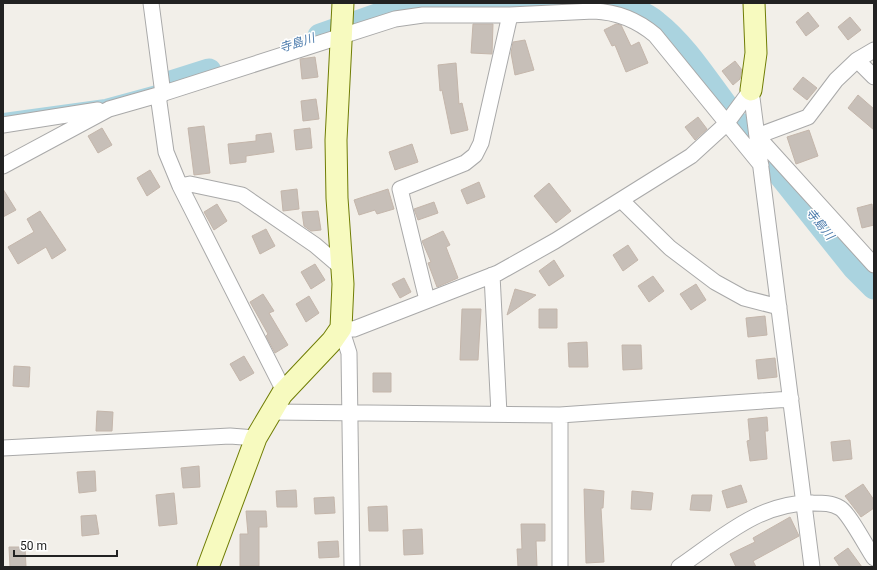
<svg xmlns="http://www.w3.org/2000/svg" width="877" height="570" font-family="Roboto,'Noto Sans JP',sans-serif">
<rect width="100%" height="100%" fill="#f2efe9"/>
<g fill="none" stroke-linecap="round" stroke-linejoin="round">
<path stroke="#aad3df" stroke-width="4" d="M 3,115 L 105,101 L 160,86"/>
<path stroke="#aad3df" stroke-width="25" d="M 605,3 C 623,6 642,11 656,23 C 683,44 704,77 725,105
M 320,36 L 391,11 L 413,7 L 596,3
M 168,84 L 209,71
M 740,125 L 752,139
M 768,159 L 855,268 L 874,287"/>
</g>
<path fill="#c7bfb8" stroke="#c4b6ab" d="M 808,12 L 819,26 L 806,36 L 796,22 Z
M 850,17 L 861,30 L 848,40 L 838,27 Z
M 473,24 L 493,24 L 492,54 L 471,53 Z
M 616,24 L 621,25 L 631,46 L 639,42 L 648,63 L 626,72 L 615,45 L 612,46 L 604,30 Z
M 525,40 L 534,70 L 515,75 L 511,53 L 513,42 Z
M 315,57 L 318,77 L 302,79 L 300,59 Z
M 735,61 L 742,70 L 740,79 L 733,85 L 722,71 Z
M 456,63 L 459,104 L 462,103 L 468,130 L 451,134 L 442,90 L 440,91 L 438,65 Z
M 803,77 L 817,88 L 807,100 L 793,89 Z
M 858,95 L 874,109 L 874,130 L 848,108 Z
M 316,99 L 319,119 L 303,121 L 301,101 Z
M 698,117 L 707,129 L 695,140 L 685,127 Z
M 204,126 L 210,173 L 194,175 L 188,128 Z
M 102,128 L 112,145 L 98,153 L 88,136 Z
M 310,128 L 312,148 L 296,150 L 294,130 Z
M 809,130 L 818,156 L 796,164 L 787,137 Z
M 271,133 L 274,152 L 246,156 L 246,162 L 230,164 L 228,144 L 256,141 L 256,135 Z
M 412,144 L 418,162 L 395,170 L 389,152 Z
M 150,170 L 160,187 L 147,196 L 137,178 Z
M 479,182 L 485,197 L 467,204 L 461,190 Z
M 549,183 L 571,211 L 556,223 L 534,196 Z
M 3,189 L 16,210 L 3,217 Z
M 297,189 L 299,209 L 283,211 L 281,191 Z
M 388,189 L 394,209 L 377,214 L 375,210 L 359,215 L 354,200 Z
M 434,202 L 438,213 L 418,220 L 414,209 Z
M 217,204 L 227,221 L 214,230 L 204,212 Z
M 872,204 L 874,225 L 862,228 L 857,208 Z
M 40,211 L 66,250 L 52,259 L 46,247 L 18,264 L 8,247 L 34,232 L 27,219 Z
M 318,211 L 321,230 L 311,231 L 304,226 L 302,212 Z
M 266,229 L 275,246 L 260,254 L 252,236 Z
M 443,231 L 450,245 L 446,247 L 458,278 L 437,287 L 428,263 L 431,262 L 422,241 Z
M 628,245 L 638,260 L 623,271 L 613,255 Z
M 554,260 L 564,276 L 549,286 L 539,271 Z
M 315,264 L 325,280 L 311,289 L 301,272 Z
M 653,276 L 664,291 L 649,302 L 638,286 Z
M 404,278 L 411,292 L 400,298 L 392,284 Z
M 696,284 L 706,300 L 691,310 L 680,294 Z
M 515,289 L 536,295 L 507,315 Z
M 263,294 L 274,311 L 269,313 L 288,345 L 275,353 L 266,336 L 268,334 L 250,302 Z
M 309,296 L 319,313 L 306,322 L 296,304 Z
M 462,309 L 481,309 L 478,360 L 460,360 Z
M 539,309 L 557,309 L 557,328 L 539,328 Z
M 765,316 L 767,335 L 748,337 L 746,318 Z
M 587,342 L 588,367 L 569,367 L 568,343 Z
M 622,345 L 641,345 L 642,369 L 623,370 Z
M 244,356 L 254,373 L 240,381 L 230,364 Z
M 775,358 L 777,377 L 758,379 L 756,360 Z
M 14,366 L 30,367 L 29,387 L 13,386 Z
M 373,373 L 391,373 L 391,392 L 373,392 Z
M 97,411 L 113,412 L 112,431 L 96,431 Z
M 767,417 L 768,431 L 765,431 L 767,459 L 750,461 L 747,441 L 750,440 L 748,419 Z
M 850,440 L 852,459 L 833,461 L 831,442 Z
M 199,466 L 200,487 L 183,488 L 181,468 Z
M 95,471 L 96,491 L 79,493 L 77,472 Z
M 863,484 L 874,500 L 874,508 L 861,517 L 845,496 Z
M 741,485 L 747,502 L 727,508 L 722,491 Z
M 584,489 L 604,491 L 603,508 L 601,508 L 604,562 L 586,563 Z
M 296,490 L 297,507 L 277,507 L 276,491 Z
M 632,491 L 653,493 L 651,510 L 631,509 Z
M 174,493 L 177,524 L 159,526 L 156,495 Z
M 692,495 L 712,495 L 710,511 L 690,510 Z
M 334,497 L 335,513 L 315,514 L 314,498 Z
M 387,506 L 388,531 L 369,531 L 368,507 Z
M 246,511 L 266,511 L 267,527 L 259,527 L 259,566 L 240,566 L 240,534 L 248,534 Z
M 96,515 L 99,534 L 82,536 L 81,516 Z
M 790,517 L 799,536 L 753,561 L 756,567 L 736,567 L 730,554 L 755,542 L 753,538 Z
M 521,524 L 545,524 L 545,541 L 536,541 L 537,567 L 518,567 L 517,549 L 522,549 Z
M 422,529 L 423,554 L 404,555 L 403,530 Z
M 338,541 L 339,557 L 319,558 L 318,542 Z
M 9,547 L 25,547 L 26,567 L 10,567 Z
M 848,548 L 862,567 L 840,567 L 834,558 Z"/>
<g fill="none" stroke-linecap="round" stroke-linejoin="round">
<defs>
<path id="street" d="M 151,3 L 163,94
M 874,50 L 857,60 L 836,80 L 808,117 L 757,136 L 874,265
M 857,60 L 874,77
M 751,90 L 812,567
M 158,95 L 166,152 L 180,186 L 190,184 L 242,195 L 315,245 L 342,268
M 3,125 L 98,110
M 3,166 L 109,109 L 158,95 L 395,19 L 423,15 L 510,15 L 594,11 C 618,12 637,20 655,35 L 761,165
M 180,186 L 284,391
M 621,200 L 670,248 L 715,282 L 744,298 L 779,307
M 492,275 L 499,414
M 427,300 L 400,189 L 465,163 L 475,155 L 481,143 L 510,15
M 272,412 L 560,415 L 791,399
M 560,415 L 560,567
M 3,448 L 230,436 L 256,438
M 352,567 L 349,353 L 341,328 L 354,329 L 498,273 L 555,241 L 691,156 L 726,124 L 751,90
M 679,567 C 720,539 761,501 813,503 C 823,503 832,503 840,508 C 849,513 867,548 874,558"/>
<path id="secondary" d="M 751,90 L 756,53 L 754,3
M 208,567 L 256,438 L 282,394 L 332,341 L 341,328 L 343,284 L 337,198 L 336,140 L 343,3"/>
</defs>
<use href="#street" stroke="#a9a9a9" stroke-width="17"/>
<use href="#secondary" stroke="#707d05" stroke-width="23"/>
<use href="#street" stroke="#fff" stroke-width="15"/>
<use href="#secondary" stroke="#f7fabf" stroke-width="21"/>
</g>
<g text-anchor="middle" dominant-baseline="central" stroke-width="3" stroke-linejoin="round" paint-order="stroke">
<g font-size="12" font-style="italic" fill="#4a7aab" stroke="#fff">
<text transform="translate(297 43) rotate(-18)">寺島川</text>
<text transform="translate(820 224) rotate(51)">寺島川</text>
</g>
</g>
<rect width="877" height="570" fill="none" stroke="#222222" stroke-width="8"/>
<path d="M14 550v6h103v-6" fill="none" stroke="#222222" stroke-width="2"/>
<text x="20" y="550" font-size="12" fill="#222222" stroke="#ffffff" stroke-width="3" paint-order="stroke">50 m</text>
</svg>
